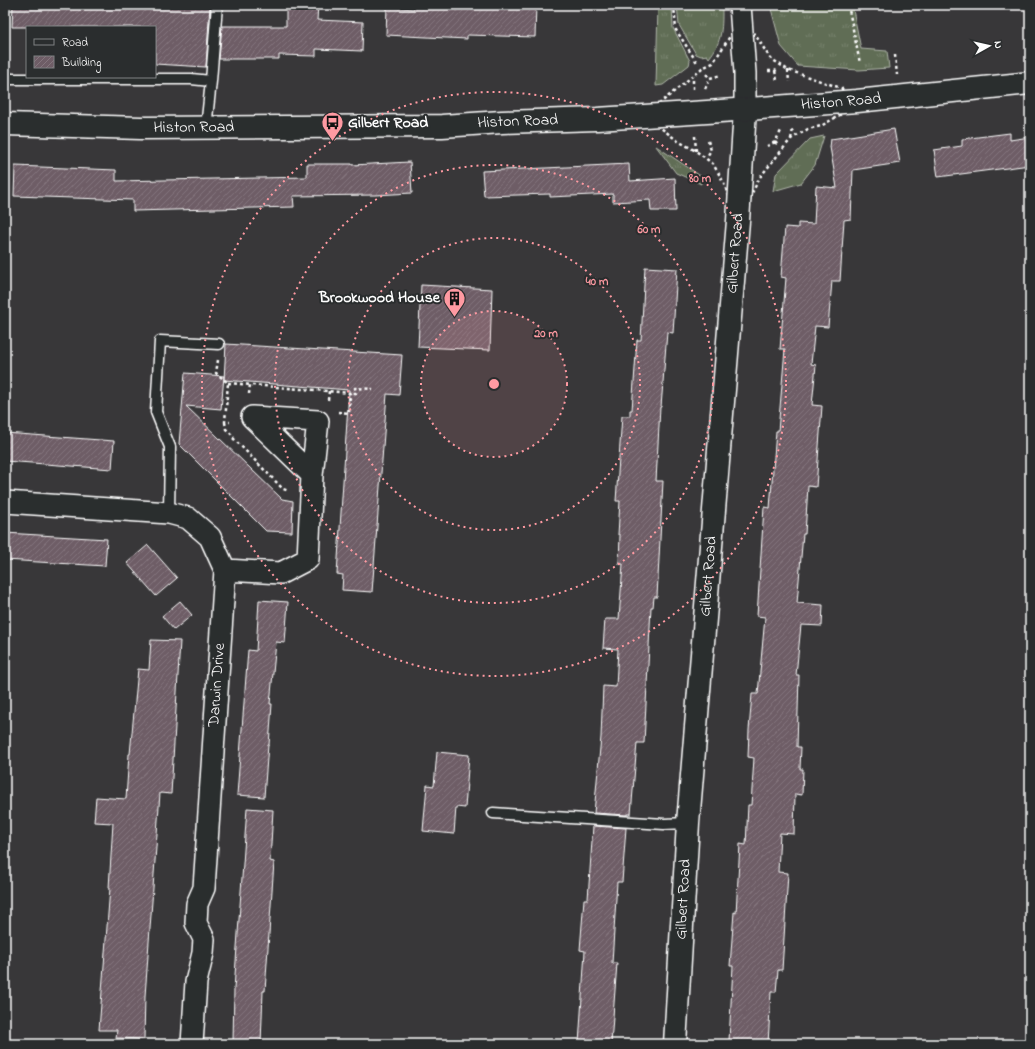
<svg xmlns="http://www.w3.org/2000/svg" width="1035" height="1049" font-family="'Indie Flower',sans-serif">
<defs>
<pattern id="grass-tufts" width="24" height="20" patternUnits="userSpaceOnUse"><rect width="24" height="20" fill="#606d55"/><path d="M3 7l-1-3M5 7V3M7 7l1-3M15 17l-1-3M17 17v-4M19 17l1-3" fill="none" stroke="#78836e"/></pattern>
<pattern id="building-hatch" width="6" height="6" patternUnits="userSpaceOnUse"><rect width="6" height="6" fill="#6e5d66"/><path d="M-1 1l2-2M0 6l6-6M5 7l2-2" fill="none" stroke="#84757d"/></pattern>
</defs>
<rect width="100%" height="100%" fill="#383739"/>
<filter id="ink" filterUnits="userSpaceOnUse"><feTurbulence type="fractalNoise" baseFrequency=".025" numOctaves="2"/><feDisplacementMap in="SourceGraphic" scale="8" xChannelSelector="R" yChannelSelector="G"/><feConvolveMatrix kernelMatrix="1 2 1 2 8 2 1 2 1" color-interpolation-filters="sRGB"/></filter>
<g filter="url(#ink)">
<path fill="url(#grass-tufts)" stroke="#b0b6aa" d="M 658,5 L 672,5 L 673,28 L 690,61 L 689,65 L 663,85 L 656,86 Z
M 677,5 L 722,5 C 722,26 723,41 709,58 L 707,55 L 701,56 L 696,54 L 679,25 Z
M 770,5 L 852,5 L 861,49 L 887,51 L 889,68 L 859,70 L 798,66 L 781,46 Z
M 824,136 L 815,165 L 801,183 L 773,191 L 776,174 L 810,139 Z
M 656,146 L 702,177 L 701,184 L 676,173 Z"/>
<path fill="url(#building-hatch)" stroke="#fff" d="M 13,5 L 210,5 L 206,67 L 155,64 L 155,27 L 12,27 Z
M 286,5 L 318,5 L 317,20 L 363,22 L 362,51 L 316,49 L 316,56 L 279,55 L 279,59 L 219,59 L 222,26 L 286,26 Z
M 414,5 L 536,5 L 535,37 L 467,35 L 467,39 L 386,35 L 387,7 L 414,9 Z
M 894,129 L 900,163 L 853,170 L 851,219 L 844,220 L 840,281 L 832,281 L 828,327 L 815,326 L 811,364 L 816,365 L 812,405 L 822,406 L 816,487 L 808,486 L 805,534 L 803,534 L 797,603 L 823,605 L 822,626 L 801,625 L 796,675 L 799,675 L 797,747 L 801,747 L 800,769 L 803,769 L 802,795 L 795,794 L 794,834 L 780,833 L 778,872 L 788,873 L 782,970 L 778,970 L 776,992 L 771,992 L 768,1044 L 729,1041 L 733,966 L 730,966 L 734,912 L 736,913 L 740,844 L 746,845 L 748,805 L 751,805 L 754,758 L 748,757 L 749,730 L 752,694 L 758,694 L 765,617 L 757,616 L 764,507 L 770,508 L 776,431 L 778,431 L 785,349 L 780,349 L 786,278 L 781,277 L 785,227 L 798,228 L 798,223 L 814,224 L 816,186 L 837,188 L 830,147 L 831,139 Z
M 1010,133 L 1010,140 L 1030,137 L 1030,165 L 938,177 L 934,150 L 962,146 L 962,139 Z
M 410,162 L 412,193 L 375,195 L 293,196 L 294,207 L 133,211 L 133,200 L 14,196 L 15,166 L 116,170 L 116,181 L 307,177 L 307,164 L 352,164 L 352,165 Z
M 629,164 L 630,181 L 675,178 L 676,211 L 651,211 L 650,200 L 613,202 L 613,194 L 550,197 L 550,194 L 484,196 L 482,171 Z
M 645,267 L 677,269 L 673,333 L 667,332 L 661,407 L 660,407 L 656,481 L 663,481 L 657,597 L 654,597 L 653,607 L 651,607 L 644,743 L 637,743 L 631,814 L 627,814 L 627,815 L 594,813 L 601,737 L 603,686 L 616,687 L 618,649 L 603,648 L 605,619 L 619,619 L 623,564 L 619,564 L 620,535 L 618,535 L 620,501 L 616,501 L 622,416 L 630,416 L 630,410 L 632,410 L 637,340 L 641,340 Z
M 421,285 L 492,289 L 490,350 L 418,347 Z
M 226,344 L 402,355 L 399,395 L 387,394 L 372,592 L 342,590 L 343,575 L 337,574 L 349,390 L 224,380 Z
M 185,373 L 224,376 L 221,409 L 186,406 L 282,499 L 293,501 L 292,532 L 266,531 L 179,444 Z
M 5,433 L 114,441 L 112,469 L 5,461 Z
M 5,533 L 107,539 L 105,566 L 5,560 Z
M 148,545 L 177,578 L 156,596 L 127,563 Z
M 259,600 L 288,602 L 285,643 L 276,642 L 270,704 L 272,704 L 269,745 L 268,745 L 264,797 L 237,795 L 248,650 L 256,651 Z
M 180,601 L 192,615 L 174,630 L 162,616 Z
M 151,640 L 180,641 L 171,794 L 160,793 L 145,996 L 144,1039 L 116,1038 L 117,1030 L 99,1030 L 110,888 L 109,888 L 113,823 L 94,822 L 96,797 L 126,799 L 129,754 L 130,754 L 138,669 L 149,670 Z
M 437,752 L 469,755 L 465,808 L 456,807 L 454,834 L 423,831 L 427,785 L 434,786 Z
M 247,808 L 273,810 L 270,861 L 274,862 L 265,991 L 263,991 L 261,1044 L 233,1043 L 234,989 Z
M 593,826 L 626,828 L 622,882 L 617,882 L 612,963 L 617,963 L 611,1044 L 579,1044 L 585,951 L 580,950 L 584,899 L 588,899 Z"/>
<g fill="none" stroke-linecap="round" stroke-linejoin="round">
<defs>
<path id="service" d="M 5,76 L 11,79 L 191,79 L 211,81 L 206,128
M 211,81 L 217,5
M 169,513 L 170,447 L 156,412 L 160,341 L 219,344
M 493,813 L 664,824 L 688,823"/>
<path id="minor" d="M 740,5 L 745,73 L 745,110
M 5,502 L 169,513 L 188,518 L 210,537 L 225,570 L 204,888 L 197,904 L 196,923 L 204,939 L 203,953 L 196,982 L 192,1044
M 225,570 L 281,573 L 308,559 L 312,475 L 252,417 L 318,421 L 312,475"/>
<g id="tertiary">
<path id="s1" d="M 675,1044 L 688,823 L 738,221 L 745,110"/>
</g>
<g id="secondary">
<path id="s2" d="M 5,124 L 141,128 L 442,126 L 502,122 L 597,119 L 707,112 L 857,101 L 1030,83"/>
</g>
</defs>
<use href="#service" stroke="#fff" stroke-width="13"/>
<use href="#minor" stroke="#fff" stroke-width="24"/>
<use href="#tertiary" stroke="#fff" stroke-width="25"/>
<use href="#secondary" stroke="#fff" stroke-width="25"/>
<path stroke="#fff" stroke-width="2.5" stroke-dasharray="3 3" stroke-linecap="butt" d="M 674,5 L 676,30 L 698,64
M 848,5 L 860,63
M 768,6 L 780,5
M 741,19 L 756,36 L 770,58 L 788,70 L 841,88 L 857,101 L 840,115 L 821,126 L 808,129 L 791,139 L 760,177 L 738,221 L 723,181 L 713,164 L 696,151 L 678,141 L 645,116 L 702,68 L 713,63 Z
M 895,55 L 897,75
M 788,70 L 789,82
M 768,71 L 775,71 L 778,69
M 775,71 L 777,80
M 706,74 L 710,78
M 710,78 L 721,75
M 693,89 L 693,76
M 705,89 L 710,78
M 695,136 L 696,151
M 791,139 L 793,129
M 708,141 L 711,150 L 708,155
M 775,142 L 778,145
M 767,146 L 775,142 L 781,131
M 218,360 L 216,373 L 228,383 L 225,422 L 230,422
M 228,383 L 350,393 L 356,393 L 355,388 L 373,389
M 249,394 L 250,384
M 328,400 L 329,391
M 338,412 L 349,413 L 350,393
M 225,422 L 226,429 L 234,437
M 233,438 L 283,489 L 289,491"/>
<use href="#service" stroke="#2a2d2e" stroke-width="10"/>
<use href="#minor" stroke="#2a2d2e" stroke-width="21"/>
<use href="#tertiary" stroke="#2a2d2e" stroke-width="22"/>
<use href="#secondary" stroke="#2a2d2e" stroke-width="22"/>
</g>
</g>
<circle cx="494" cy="384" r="73" fill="#ff9aa2" fill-opacity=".12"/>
<g fill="none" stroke="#ff9aa2" stroke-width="2" stroke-dasharray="2 4">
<circle cx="494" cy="384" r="73"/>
<circle cx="494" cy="384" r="146"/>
<circle cx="494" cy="384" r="219"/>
<circle cx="494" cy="384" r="292"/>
</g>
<defs>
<symbol id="bus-pin" viewBox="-11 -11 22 30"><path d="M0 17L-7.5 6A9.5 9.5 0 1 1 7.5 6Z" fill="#ff9aa2" stroke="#2a2d2e"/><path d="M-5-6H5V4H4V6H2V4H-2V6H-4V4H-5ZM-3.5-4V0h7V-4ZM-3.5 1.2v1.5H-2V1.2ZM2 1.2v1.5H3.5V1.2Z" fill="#111"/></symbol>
<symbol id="building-pin" viewBox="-11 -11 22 30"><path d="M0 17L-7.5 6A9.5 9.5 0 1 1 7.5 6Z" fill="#ff9aa2" stroke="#2a2d2e"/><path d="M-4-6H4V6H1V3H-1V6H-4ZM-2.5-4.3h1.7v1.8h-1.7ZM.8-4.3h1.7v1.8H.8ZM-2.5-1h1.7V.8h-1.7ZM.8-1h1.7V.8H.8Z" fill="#111"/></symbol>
</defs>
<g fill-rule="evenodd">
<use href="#bus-pin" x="320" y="110" width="25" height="34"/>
<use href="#building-pin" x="442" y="286" width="25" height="34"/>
</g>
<g text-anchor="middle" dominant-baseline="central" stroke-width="4" stroke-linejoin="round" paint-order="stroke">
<g font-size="16" fill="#fff" stroke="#2a2d2e">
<text stroke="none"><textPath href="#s2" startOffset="837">Histon Road</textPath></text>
<text stroke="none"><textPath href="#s2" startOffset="513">Histon Road</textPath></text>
<text stroke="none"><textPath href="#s2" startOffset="189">Histon Road</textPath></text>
<text stroke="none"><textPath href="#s1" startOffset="793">Gilbert Road</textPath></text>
<text stroke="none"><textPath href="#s1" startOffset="469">Gilbert Road</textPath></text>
<text transform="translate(217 685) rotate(-86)">Darwin Drive</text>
<text stroke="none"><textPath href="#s1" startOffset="145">Gilbert Road</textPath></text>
</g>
<g font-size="16" font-weight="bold" fill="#fff" stroke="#2a2d2e" text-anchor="start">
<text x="348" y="123">Gilbert Road</text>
<text x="440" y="298" text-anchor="end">Brookwood House</text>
</g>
</g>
<circle cx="494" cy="384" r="6" fill="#ff9aa2" stroke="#2a2d2e" stroke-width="2"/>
<g font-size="12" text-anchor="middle" font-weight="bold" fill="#ff9aa2" stroke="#2a2d2e" stroke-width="4" stroke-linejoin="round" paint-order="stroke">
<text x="700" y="182">80 m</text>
<text x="649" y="233">60 m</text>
<text x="597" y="285">40 m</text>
<text x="546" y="337">20 m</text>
</g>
<rect width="1035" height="1049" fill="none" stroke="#2a2d2e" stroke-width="20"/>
<rect x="10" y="10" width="1015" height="1029" fill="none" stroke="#fff" stroke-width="1.5" filter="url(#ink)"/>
<rect x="26" y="26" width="130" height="52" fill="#2a2d2e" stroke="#7f8182"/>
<rect x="34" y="39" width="20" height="6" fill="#2a2d2e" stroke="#7f8182"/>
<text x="62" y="46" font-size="12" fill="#ffffff">Road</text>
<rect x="34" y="56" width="20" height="12" fill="url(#building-hatch)" stroke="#7f8182"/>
<text x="62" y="66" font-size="12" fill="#ffffff">Building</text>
<g transform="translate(989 46) rotate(82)" stroke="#2a2d2e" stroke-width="3" paint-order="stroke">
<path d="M0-3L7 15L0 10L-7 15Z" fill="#ffffff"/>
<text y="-6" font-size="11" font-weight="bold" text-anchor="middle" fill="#ffffff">N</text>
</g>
</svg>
